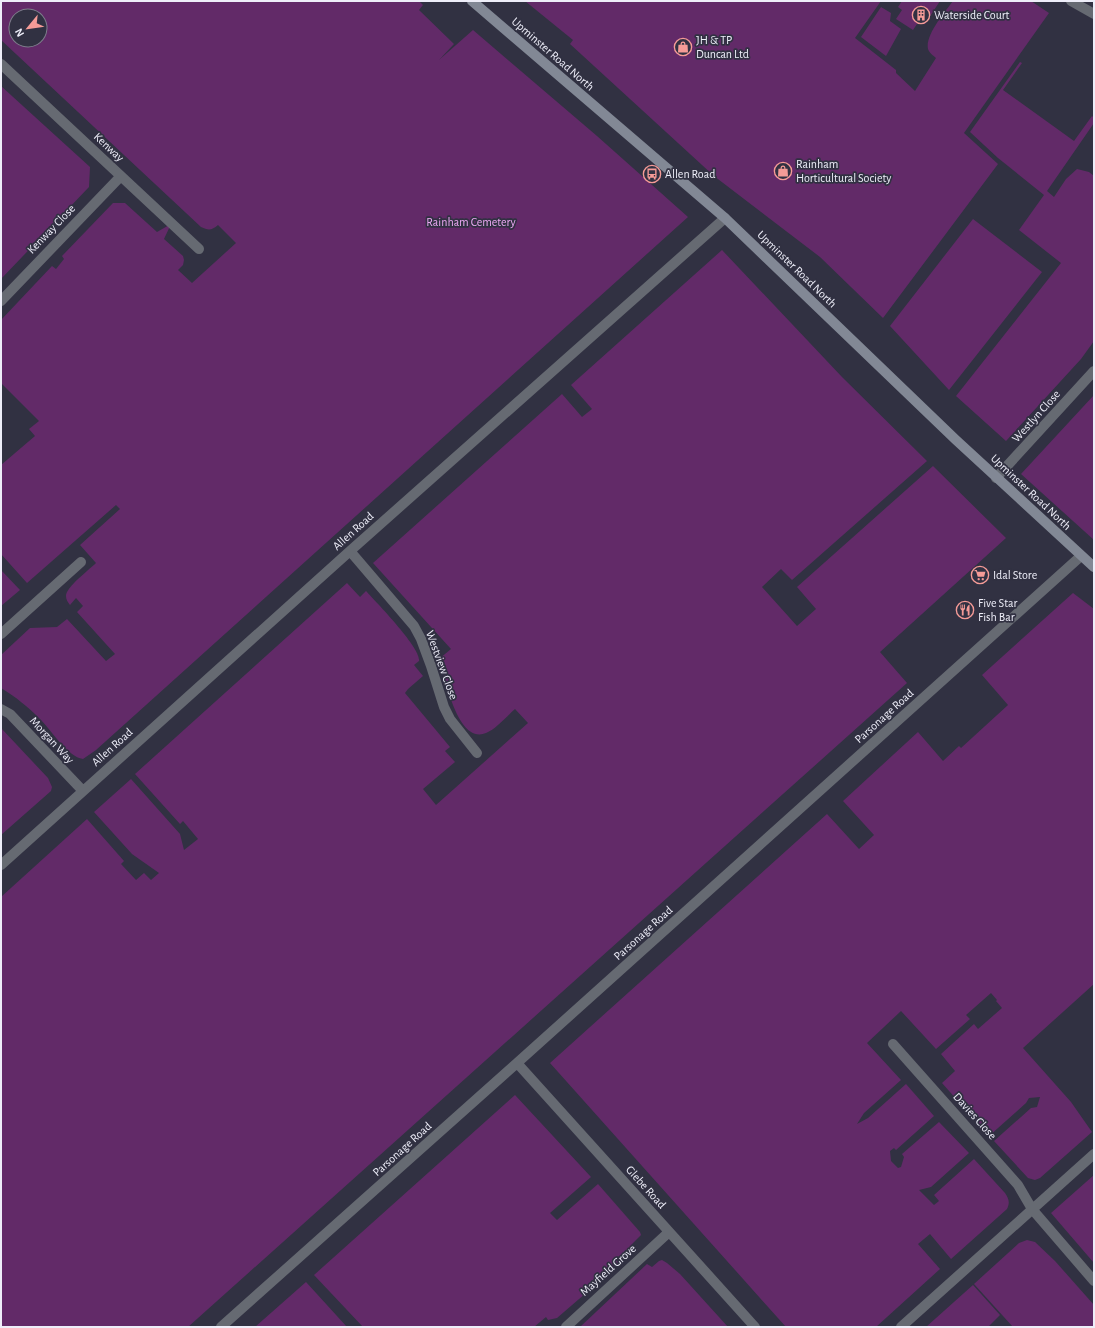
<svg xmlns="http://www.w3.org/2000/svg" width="1095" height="1328" font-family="'Alegreya Sans',sans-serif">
<rect width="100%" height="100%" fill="#313142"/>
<path fill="#622a68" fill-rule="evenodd" d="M 1,1 L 419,1 L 423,5 L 419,10 L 454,44 L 439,60 L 473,30 L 597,136 L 688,217 L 96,750 L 83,759 C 68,757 51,730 40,719 C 28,707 16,697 1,688 L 1,655 L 30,628 L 57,627 L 67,619 L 106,661 L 115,654 L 77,612 L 83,606 L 76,598 L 70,605 C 68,602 66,600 66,596 C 66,587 89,570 96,563 L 80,545 L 120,509 L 116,505 L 27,583 L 1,554 L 1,465 L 35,436 L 29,429 L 39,421 L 1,383 L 1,320 L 52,266 L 56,269 L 64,259 L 62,256 L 113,203 L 125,203 L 157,232 L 171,224 L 164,239 L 183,256 L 184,260 L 183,265 L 178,270 L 192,283 L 236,243 L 218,225 C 212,230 209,231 201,227 L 1,40 ZM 16,16 L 40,16 L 40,40 L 16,40 Z
M 525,1 L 881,1 L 855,38 L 896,70 L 896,73 L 915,91 L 936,58 C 933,55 930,54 928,49 C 925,35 945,12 953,1 L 1031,1 L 1049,13 L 964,133 L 998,164 L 883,318 L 820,257 L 714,176 L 570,44 L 573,40 Z
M 902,1 L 940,1 L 925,24 L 919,21 L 913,30 L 896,19 L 902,10 L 898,7 Z
M 881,7 L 891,13 L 890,21 L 901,29 L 886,56 L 861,37 Z
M 1020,62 L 1022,63 L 1003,90 L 1074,141 L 1092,116 L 1094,118 L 1094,123 L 1047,191 L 1054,197 L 1066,179 L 1077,169 L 1089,172 L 1094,176 L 1094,341 L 1081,359 L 1006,441 L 956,396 L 1061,263 L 1019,230 L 1044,195 L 998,158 L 970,132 Z
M 1,86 L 90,167 L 89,187 L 1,279 Z
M 973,219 L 1042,272 L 949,390 L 890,326 Z
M 722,250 L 842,377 L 927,461 L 792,580 L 781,569 L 762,587 L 797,626 L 816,609 L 797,587 L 933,466 L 1006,538 L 880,652 L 907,683 L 188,1327 L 1,1327 L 1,897 L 87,819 L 124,861 L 121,864 L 136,880 L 144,873 L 151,880 L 159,873 L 132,854 L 94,812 L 131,779 L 180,834 L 184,850 L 198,839 L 183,821 L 180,824 L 135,774 L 347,583 L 360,597 L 366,591 C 376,602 422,649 419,661 L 414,665 L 423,676 L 408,689 L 405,693 L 450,747 L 445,751 L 455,762 L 423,789 L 436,805 L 528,723 L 515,709 C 507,716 496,729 486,733 C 457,745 445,676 439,659 L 451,649 L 373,563 L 562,394 L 582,417 L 592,409 L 571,385 Z
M 1094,395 L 1094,540 L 1021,474 Z
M 1,570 L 20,590 L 1,606 Z
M 1073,593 L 1094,609 L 1094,984 L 1023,1048 L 1071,1102 L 1092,1132 L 1040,1178 L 1035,1180 L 1028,1178 L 994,1141 L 1031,1108 L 1037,1107 L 1040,1097 L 1029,1098 L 1026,1103 L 989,1136 L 942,1083 L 955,1071 L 941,1054 L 974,1024 L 978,1029 L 1002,1008 L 996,1001 L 997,1000 L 991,993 L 966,1015 L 970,1019 L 936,1049 L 901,1011 L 867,1043 L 901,1080 L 864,1113 L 857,1124 L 868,1118 L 906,1084 L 934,1116 L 896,1150 L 894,1148 L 890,1151 L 891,1161 L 898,1168 L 901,1167 L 904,1157 L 902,1154 L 939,1122 L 969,1153 L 931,1187 L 919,1190 L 934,1205 L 939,1201 L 934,1195 L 974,1159 L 1005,1193 C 1009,1199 1010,1203 1007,1209 L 951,1259 L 930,1234 L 918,1244 L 940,1269 L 876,1327 L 786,1327 L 550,1063 L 827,814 L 859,849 L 874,835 L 843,801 L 918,732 L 943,761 L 959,746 L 961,748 L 1008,705 L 982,675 Z
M 1,728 L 48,778 L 52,787 L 51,791 L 1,835 Z
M 515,1095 L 591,1177 L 550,1213 L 557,1220 L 598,1184 L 640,1232 L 641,1235 L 631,1245 L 632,1251 L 599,1281 L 597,1280 L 593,1287 L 557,1318 L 548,1320 L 546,1317 L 534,1327 L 363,1327 L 314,1275 Z
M 1094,1175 L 1094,1263 L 1051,1213 Z
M 1027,1240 L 1035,1242 L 1055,1261 L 1094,1305 L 1094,1327 L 1013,1327 L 974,1284 L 1019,1243 Z
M 662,1260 L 667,1263 L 680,1274 L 728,1327 L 580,1327 L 647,1264 L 652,1267 L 659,1261 Z
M 306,1282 L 347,1327 L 255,1327 Z
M 973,1285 L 1000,1315 L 988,1327 L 926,1327 Z"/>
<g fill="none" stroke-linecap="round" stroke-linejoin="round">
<path stroke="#666a72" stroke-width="10" d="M 1071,1 L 1094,14
M 1,64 L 199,249
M 1,301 L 121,176
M 996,478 L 1094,371
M 350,551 L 414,626 L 421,639 L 431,666 L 444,707 L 450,719 L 477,753
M 1,634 L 81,562
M 1,709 L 10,714 L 83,791
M 1,865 L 350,551 L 725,218
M 893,1044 L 1018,1185 L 1032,1209 L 1094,1281
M 517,1063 L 755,1327
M 221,1327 L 517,1063 L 1081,556
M 566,1327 L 669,1232
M 901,1327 L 1094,1154"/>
<path stroke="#828895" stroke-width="10" d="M 472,1 L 725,218 L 956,440 L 1094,567"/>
</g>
<defs>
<symbol id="building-ring" viewBox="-11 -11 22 22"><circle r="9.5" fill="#313142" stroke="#f59b97" stroke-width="1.5"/><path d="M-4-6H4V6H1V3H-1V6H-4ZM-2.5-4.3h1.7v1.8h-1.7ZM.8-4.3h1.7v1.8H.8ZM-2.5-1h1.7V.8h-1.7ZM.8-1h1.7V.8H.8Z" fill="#f59b97"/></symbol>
<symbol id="shop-ring" viewBox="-11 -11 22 22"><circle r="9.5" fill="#313142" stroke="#f59b97" stroke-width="1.5"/><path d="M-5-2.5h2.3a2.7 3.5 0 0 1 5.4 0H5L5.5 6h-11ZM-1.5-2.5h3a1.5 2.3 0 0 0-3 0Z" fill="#f59b97"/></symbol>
<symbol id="bus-ring" viewBox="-11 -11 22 22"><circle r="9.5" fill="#313142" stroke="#f59b97" stroke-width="1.5"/><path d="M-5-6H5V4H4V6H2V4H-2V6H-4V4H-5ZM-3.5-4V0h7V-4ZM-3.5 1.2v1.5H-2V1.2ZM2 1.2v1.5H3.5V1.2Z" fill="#f59b97"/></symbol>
<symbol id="supermarket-ring" viewBox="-11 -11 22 22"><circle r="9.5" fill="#313142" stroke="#f59b97" stroke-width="1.5"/><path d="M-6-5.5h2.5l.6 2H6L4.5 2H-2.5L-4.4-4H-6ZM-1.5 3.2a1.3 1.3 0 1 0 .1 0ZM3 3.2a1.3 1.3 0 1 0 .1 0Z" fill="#f59b97"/></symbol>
<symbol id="restaurant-ring" viewBox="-11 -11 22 22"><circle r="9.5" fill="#313142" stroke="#f59b97" stroke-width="1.5"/><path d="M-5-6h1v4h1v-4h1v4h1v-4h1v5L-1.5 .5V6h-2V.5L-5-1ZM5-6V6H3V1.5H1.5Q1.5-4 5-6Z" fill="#f59b97"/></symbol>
</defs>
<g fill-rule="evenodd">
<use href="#building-ring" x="911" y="5" width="20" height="20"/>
<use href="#shop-ring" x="673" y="37" width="20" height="20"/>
<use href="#shop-ring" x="773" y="161" width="20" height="20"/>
<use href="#bus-ring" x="642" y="164" width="20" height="20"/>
<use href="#supermarket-ring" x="970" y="565" width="20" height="20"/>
<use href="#restaurant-ring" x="955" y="600" width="20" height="20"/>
</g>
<g text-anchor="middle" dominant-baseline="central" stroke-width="3.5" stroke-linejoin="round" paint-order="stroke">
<g font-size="12" fill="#eeeef9" stroke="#313142" text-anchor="start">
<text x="934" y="15">Waterside Court</text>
<text x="696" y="40">JH &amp; TP<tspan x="696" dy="14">Duncan Ltd</tspan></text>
<text x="796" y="164">Rainham<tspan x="796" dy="14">Horticultural Society</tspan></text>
<text x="665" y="174">Allen Road</text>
<text x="993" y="575">Idal Store</text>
<text x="978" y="603">Five Star<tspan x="978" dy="14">Fish Bar</tspan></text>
</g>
<g font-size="12" fill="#eeeef9" stroke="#313142">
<text transform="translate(553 54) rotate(41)">Upminster Road North</text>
<text transform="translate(109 147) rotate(43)">Kenway</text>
<text transform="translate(51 229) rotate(-46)">Kenway Close</text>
<text transform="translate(797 269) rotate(44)">Upminster Road North</text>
<text transform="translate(1036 416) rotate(-48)">Westlyn Close</text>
<text transform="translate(1031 492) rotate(43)">Upminster Road North</text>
<text transform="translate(353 531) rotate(-42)">Allen Road</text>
<text transform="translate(442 665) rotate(70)">Westview Close</text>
<text transform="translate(884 716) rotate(-42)">Parsonage Road</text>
<text transform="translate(52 740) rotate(47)">Morgan Way</text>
<text transform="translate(112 747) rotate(-42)">Allen Road</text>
<text transform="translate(643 933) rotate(-42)">Parsonage Road</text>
<text transform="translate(975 1116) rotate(48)">Davies Close</text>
<text transform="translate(402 1149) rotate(-42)">Parsonage Road</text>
<text transform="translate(646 1187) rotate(48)">Glebe Road</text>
<text transform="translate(608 1270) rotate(-42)">Mayfield Grove</text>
</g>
<g font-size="12" fill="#eea9f5" stroke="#313142">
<text x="471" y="222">Rainham Cemetery</text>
</g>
</g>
<rect width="1095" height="1328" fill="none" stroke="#eeeef9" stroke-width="4"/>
<g transform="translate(28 28) rotate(241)"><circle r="19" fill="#313142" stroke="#7d7d8b"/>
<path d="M0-3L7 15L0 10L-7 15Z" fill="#f59b97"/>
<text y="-6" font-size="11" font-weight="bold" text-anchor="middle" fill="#eeeef9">N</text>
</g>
</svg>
